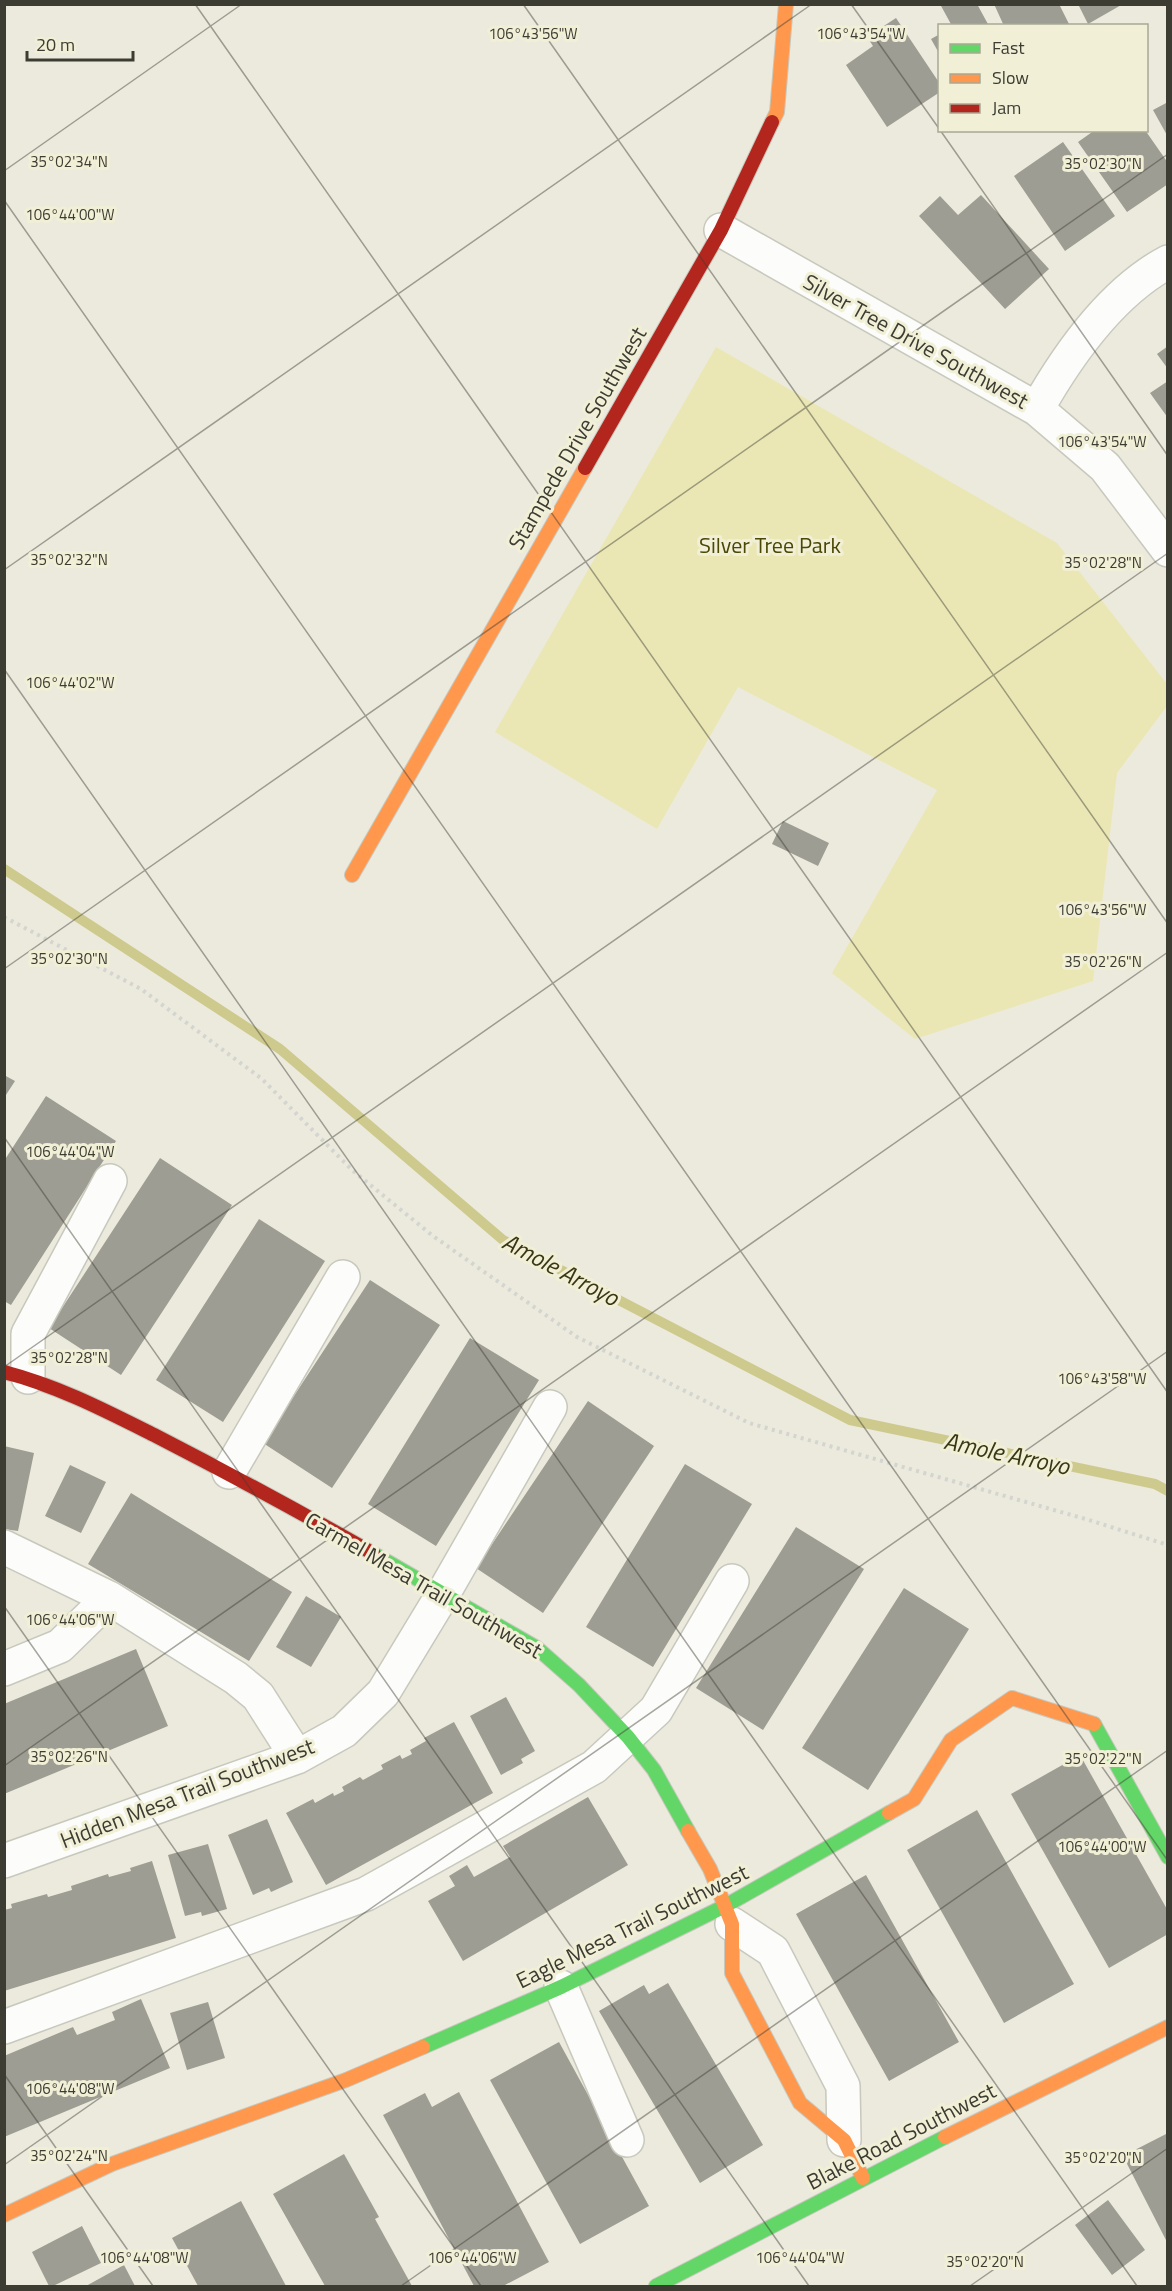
<svg xmlns="http://www.w3.org/2000/svg" width="1172" height="2291" font-family="'Titillium Web',sans-serif">
<rect width="100%" height="100%" fill="#ebeadd"/>
<path fill="#eae7b5" d="M 716,347 L 1057,543 L 1167,684 L 1167,706 L 1117,773 L 1093,981 L 915,1039 L 832,973 L 937,790 L 738,687 L 657,829 L 495,732 Z"/>
<g fill="none" stroke-linecap="round" stroke-linejoin="round">
<path stroke="#ceca8d" stroke-width="10" d="M 4,869 L 280,1049 L 503,1240 L 850,1420 L 1155,1484 L 1168,1491"/>
</g>
<path fill="#9e9d93" d="M 940,4 L 977,4 L 989,26 L 952,26 Z
M 994,4 L 1059,4 L 1070,26 L 1004,26 Z
M 1078,4 L 1123,4 L 1088,24 Z
M 896,18 L 940,84 L 940,92 L 887,127 L 846,65 L 873,46 L 867,37 Z
M 940,34 L 940,55 L 931,39 Z
M 1168,102 L 1168,137 L 1153,110 Z
M 1095,130 L 1145,130 L 1168,163 L 1168,184 L 1127,212 L 1078,142 Z
M 1063,142 L 1115,216 L 1065,251 L 1014,176 Z
M 981,195 L 1049,269 L 1005,309 L 919,216 L 940,196 L 958,215 Z
M 1168,346 L 1168,369 L 1157,354 Z
M 1168,381 L 1168,418 L 1150,393 Z
M 783,821 L 829,843 L 818,866 L 772,844 Z
M 4,1075 L 15,1081 L 4,1098 Z
M 46,1096 L 116,1141 L 11,1305 L 4,1301 L 4,1161 Z
M 160,1158 L 232,1205 L 121,1375 L 49,1328 Z
M 259,1219 L 325,1261 L 223,1422 L 156,1380 Z
M 370,1280 L 440,1325 L 332,1488 L 263,1443 Z
M 470,1338 L 539,1380 L 436,1546 L 368,1504 Z
M 588,1401 L 654,1446 L 543,1613 L 476,1568 Z
M 4,1446 L 34,1453 L 18,1531 L 4,1529 Z
M 685,1464 L 752,1504 L 653,1667 L 586,1627 Z
M 70,1465 L 106,1482 L 81,1533 L 45,1516 Z
M 131,1493 L 292,1592 L 249,1661 L 88,1564 Z
M 796,1527 L 864,1569 L 763,1730 L 696,1688 Z
M 904,1588 L 969,1629 L 868,1790 L 802,1748 Z
M 306,1596 L 341,1617 L 311,1667 L 276,1647 Z
M 136,1649 L 168,1726 L 4,1794 L 4,1704 Z
M 506,1697 L 535,1751 L 521,1759 L 523,1763 L 501,1775 L 470,1716 Z
M 454,1722 L 493,1793 L 326,1885 L 286,1813 L 313,1799 L 315,1803 L 333,1793 L 334,1796 L 344,1791 L 342,1787 L 360,1777 L 363,1780 L 383,1769 L 381,1765 L 400,1755 L 402,1759 L 412,1754 L 410,1750 L 426,1741 L 424,1738 Z
M 1080,1755 L 1168,1911 L 1168,1934 L 1109,1968 L 1011,1794 Z
M 588,1797 L 628,1865 L 463,1961 L 428,1901 L 455,1886 L 449,1876 L 467,1865 L 474,1877 L 510,1857 L 503,1846 Z
M 977,1810 L 1074,1984 L 1004,2023 L 907,1850 Z
M 267,1819 L 293,1882 L 271,1892 L 269,1888 L 253,1895 L 228,1835 Z
M 208,1844 L 227,1909 L 202,1916 L 201,1912 L 185,1916 L 168,1855 Z
M 152,1861 L 176,1938 L 4,1991 L 4,1910 L 12,1908 L 11,1904 L 47,1894 L 48,1897 L 72,1890 L 71,1886 L 108,1874 L 109,1877 L 131,1871 L 130,1868 Z
M 866,1875 L 959,2042 L 889,2081 L 796,1914 Z
M 668,1983 L 763,2145 L 700,2183 L 599,2011 L 644,1985 L 649,1994 Z
M 141,1999 L 170,2068 L 4,2137 L 4,2056 L 73,2027 L 77,2035 L 115,2020 L 112,2012 Z
M 208,2002 L 225,2058 L 187,2070 L 170,2013 Z
M 559,2042 L 649,2206 L 580,2244 L 490,2080 Z
M 459,2092 L 549,2262 L 503,2286 L 474,2286 L 383,2115 L 425,2093 L 432,2107 Z
M 1168,2133 L 1168,2244 L 1123,2156 Z
M 344,2154 L 379,2217 L 375,2219 L 412,2286 L 325,2286 L 273,2194 Z
M 1108,2200 L 1145,2250 L 1112,2275 L 1075,2225 Z
M 241,2201 L 286,2286 L 198,2286 L 172,2238 Z
M 82,2226 L 101,2263 L 53,2286 L 49,2286 L 32,2252 Z
M 124,2265 L 135,2286 L 86,2286 Z"/>
<g fill="none" stroke-linecap="round" stroke-linejoin="round">
<defs>
<path id="street" d="M 721,230 L 1037,409 L 1105,467 L 1168,550
M 1037,409 C 1067,356 1112,292 1168,262
M 28,1377 L 28,1334 L 110,1181
M 229,1472 L 343,1277
M 4,1547 L 109,1598 L 236,1678 L 258,1696 L 297,1757
M 4,1669 L 60,1646 L 109,1598
M 4,1861 L 297,1757 L 344,1731 L 383,1693 L 443,1594 L 550,1407
M 732,1924 L 773,1951 L 843,2086 L 844,2140
M 561,1987 L 627,2140
M 4,2027 L 366,1894 L 594,1767 L 656,1710 L 732,1581"/>
<path id="fast" d="M 374,1554 L 537,1648 L 579,1685 L 628,1737 L 654,1770 L 688,1831
M 1094,1724 L 1168,1857
M 423,2047 L 561,1987 L 725,1906 L 889,1813
M 656,2286 L 945,2137"/>
<path id="slow" d="M 772,122 L 777,112 L 786,4
M 352,875 L 585,468
M 889,1813 L 914,1799 L 951,1740 L 1012,1698 L 1094,1724
M 688,1831 L 710,1869 L 732,1924 L 732,1973 L 800,2103 L 844,2140 L 863,2178
M 945,2137 L 1168,2027
M 4,2215 L 112,2164 L 346,2080 L 423,2047"/>
<path id="jam" d="M 585,468 L 721,230 L 772,122
M 4,1372 C 58,1386 106,1411 156,1436 C 230,1474 302,1513 374,1554"/>
</defs>
<use href="#street" stroke="#c8c8bd" stroke-width="36"/>
<use href="#fast" stroke="#c8c8bd" stroke-width="16"/>
<use href="#slow" stroke="#c8c8bd" stroke-width="16"/>
<use href="#jam" stroke="#c8c8bd" stroke-width="16"/>
<path stroke="#d4d4d0" stroke-width="4" stroke-dasharray="3 4.5" stroke-linecap="butt" d="M 4,917 L 141,989 L 262,1079 L 352,1170 L 433,1236 L 577,1337 L 749,1423 L 1089,1520 L 1168,1545"/>
<use href="#street" stroke="#fcfcfa" stroke-width="33"/>
<use href="#fast" stroke="#63d668" stroke-width="14"/>
<use href="#slow" stroke="#ff974d" stroke-width="14"/>
<use href="#jam" stroke="#b3261e" stroke-width="14"/>
</g>
<path fill="none" stroke="#3d3c33" stroke-width="1.5" stroke-opacity="0.45" d="M 195,4 L 1168,1393M 523,4 L 1168,924M 851,4 L 940,130M 940,130 L 1168,456M 4,171 L 242,4M 4,200 L 1168,1861M 4,570 L 812,4M 4,669 L 1137,2286M 4,969 L 1168,154M 4,1137 L 809,2286M 4,1367 L 1168,553M 4,1606 L 481,2286M 4,1766 L 1168,952M 4,2074 L 153,2286M 4,2165 L 1168,1351M 401,2286 L 1168,1750M 970,2286 L 1168,2148"/>
<g text-anchor="middle" dominant-baseline="central" stroke-width="6" stroke-linejoin="round" paint-order="stroke">
<g font-size="22" fill="#3d3c33" stroke="#f1f0d7">
<text transform="translate(916 341) rotate(29)">Silver Tree Drive Southwest</text>
<text transform="translate(577 438) rotate(-60)">Stampede Drive Southwest</text>
<text transform="translate(424 1585) rotate(30)">Carmel Mesa Trail Southwest</text>
<text transform="translate(187 1793) rotate(-21)">Hidden Mesa Trail Southwest</text>
<text transform="translate(632 1926) rotate(-26)">Eagle Mesa Trail Southwest</text>
<text transform="translate(901 2136) rotate(-27)">Blake Road Southwest</text>
</g>
<g font-size="22" fill="#4b4704" stroke="#f1f0d7">
<text x="770" y="545">Silver Tree Park</text>
</g>
<g font-size="24" font-style="italic" fill="#3a3814" stroke="#f1f0d7">
<text transform="translate(561 1269) rotate(28)">Amole Arroyo</text>
<text transform="translate(1007 1453) rotate(12)">Amole Arroyo</text>
</g>
</g>
<g font-size="15" text-anchor="middle" fill="#3d3c33" stroke="#f1f0d7" stroke-width="6" stroke-linejoin="round" paint-order="stroke">
<text x="861" y="39">106°43'54"W</text>
<text x="533" y="39">106°43'56"W</text>
<text x="69" y="167">35°02'34"N</text>
<text x="1103" y="169">35°02'30"N</text>
<text x="70" y="220">106°44'00"W</text>
<text x="1102" y="447">106°43'54"W</text>
<text x="69" y="565">35°02'32"N</text>
<text x="1103" y="568">35°02'28"N</text>
<text x="70" y="688">106°44'02"W</text>
<text x="1102" y="915">106°43'56"W</text>
<text x="69" y="964">35°02'30"N</text>
<text x="1103" y="967">35°02'26"N</text>
<text x="70" y="1157">106°44'04"W</text>
<text x="69" y="1363">35°02'28"N</text>
<text x="1102" y="1384">106°43'58"W</text>
<text x="70" y="1625">106°44'06"W</text>
<text x="69" y="1762">35°02'26"N</text>
<text x="1103" y="1764">35°02'22"N</text>
<text x="1102" y="1852">106°44'00"W</text>
<text x="70" y="2094">106°44'08"W</text>
<text x="69" y="2161">35°02'24"N</text>
<text x="1103" y="2163">35°02'20"N</text>
<text x="144" y="2263">106°44'08"W</text>
<text x="472" y="2263">106°44'06"W</text>
<text x="800" y="2263">106°44'04"W</text>
<text x="985" y="2267">35°02'20"N</text>
</g>
<rect width="1172" height="2291" fill="none" stroke="#3d3c33" stroke-width="12"/>
<rect x="938" y="24" width="210" height="108" fill="#f1f0d7" stroke="#a9a895" stroke-width="1.5"/>
<rect x="950" y="44" width="30" height="9" fill="#63d668" stroke="#a9a895" stroke-width="1.5"/>
<text x="992" y="54" font-size="18" fill="#3d3c33">Fast</text>
<rect x="950" y="74" width="30" height="9" fill="#ff974d" stroke="#a9a895" stroke-width="1.5"/>
<text x="992" y="84" font-size="18" fill="#3d3c33">Slow</text>
<rect x="950" y="104" width="30" height="9" fill="#b3261e" stroke="#a9a895" stroke-width="1.5"/>
<text x="992" y="114" font-size="18" fill="#3d3c33">Jam</text>
<path d="M27 51v9h106v-9" fill="none" stroke="#3d3c33" stroke-width="3"/>
<text x="36" y="51" font-size="18" fill="#3d3c33" stroke="#f1f0d7" stroke-width="4.5" paint-order="stroke">20 m</text>
</svg>
